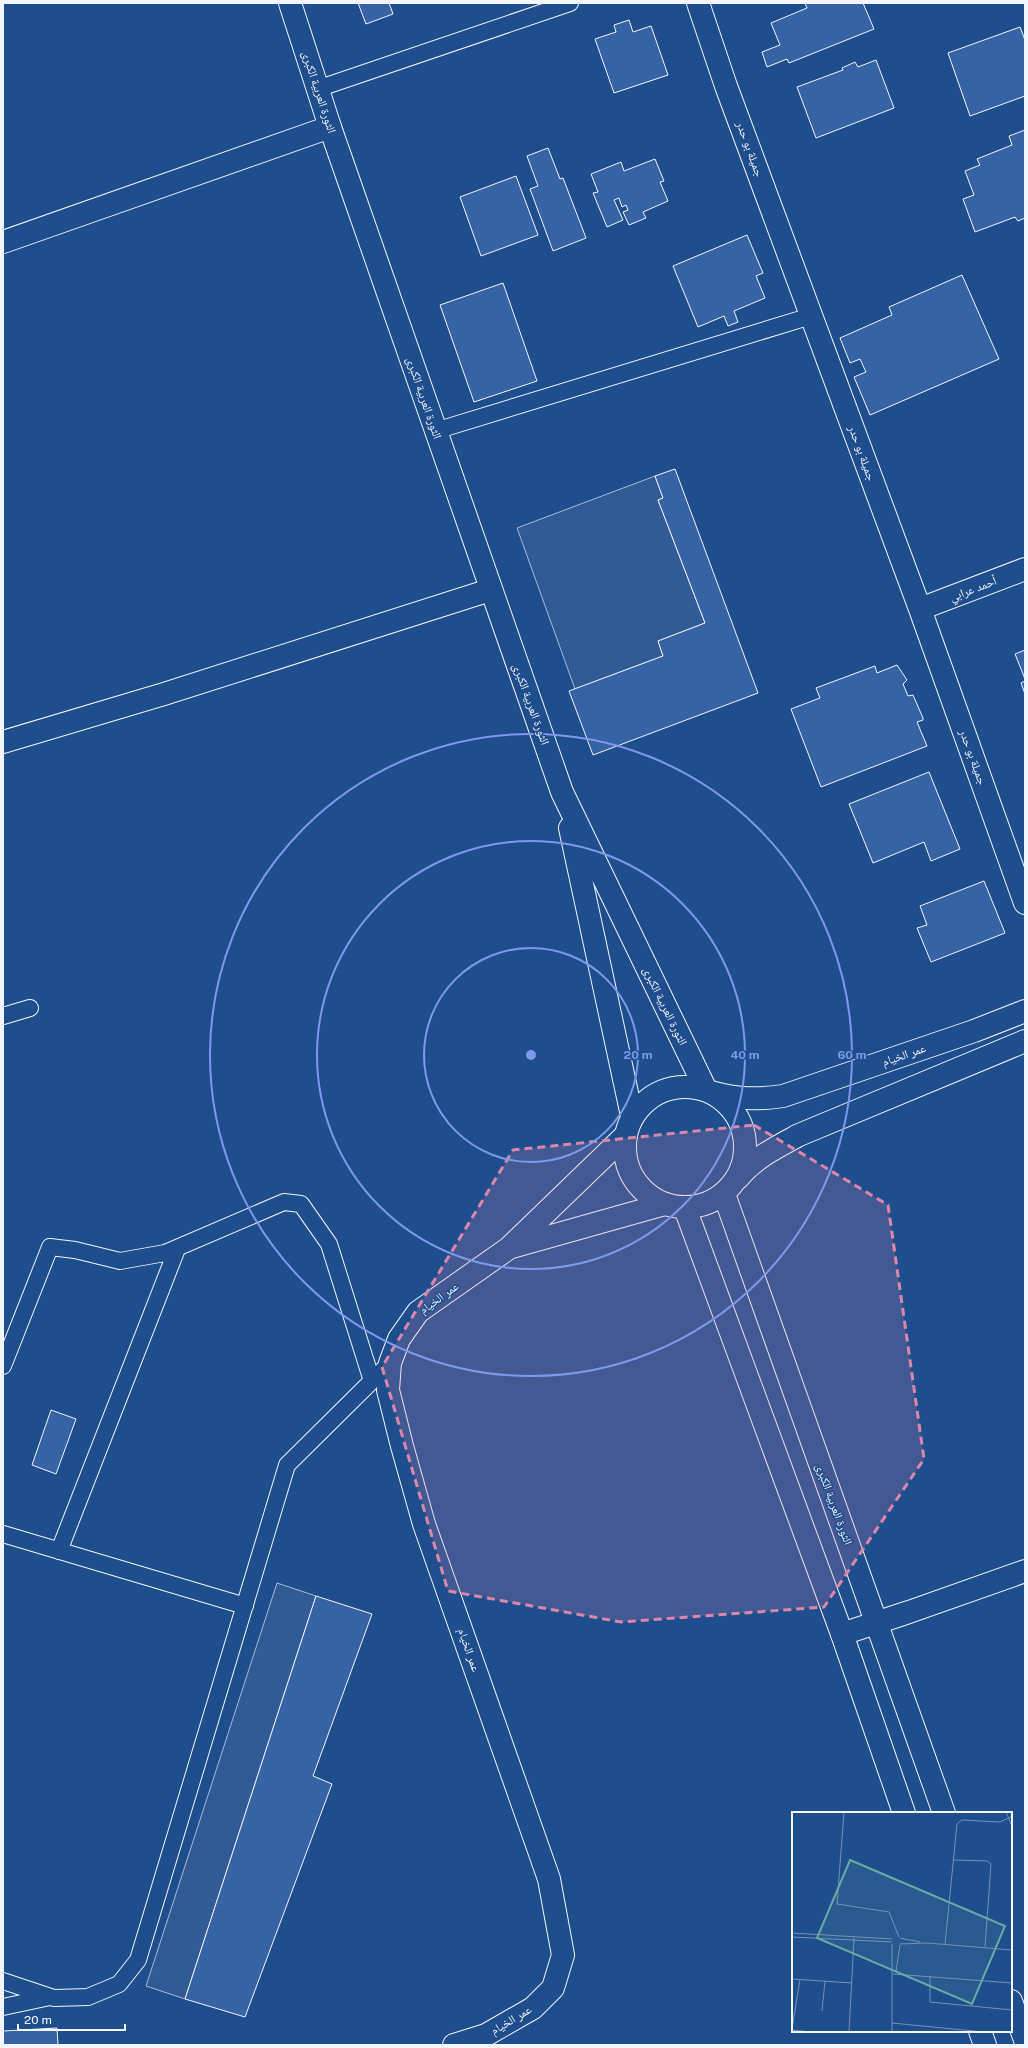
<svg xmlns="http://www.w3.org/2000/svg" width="1028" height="2048" font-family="'Public Sans','Noto Naskh Arabic',sans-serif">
<rect width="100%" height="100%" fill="#1f4e8c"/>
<path fill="#305b95" stroke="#a8bbd7" d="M 655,476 L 663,498 L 658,500 L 705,623 L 658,641 L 663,656 L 575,689 L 517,528 Z
M 277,1583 L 316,1596 L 185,1999 L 146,1986 Z"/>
<path fill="#3563a3" stroke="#f2f6ff" d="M 358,3 L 389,3 L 393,14 L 366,24 Z
M 805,3 L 863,3 L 874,29 L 789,63 L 787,59 L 767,67 L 762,52 L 780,45 L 771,23 L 807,8 Z
M 629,20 L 633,32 L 651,26 L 668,75 L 614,93 L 595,39 L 616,32 L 614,25 Z
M 1020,27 L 1025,40 L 1025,96 L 970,116 L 948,53 Z
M 876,60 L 894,108 L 816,138 L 797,87 L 843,70 L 842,68 L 855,62 L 858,67 Z
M 1025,130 L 1025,218 L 1018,221 L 1015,217 L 975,232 L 963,199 L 974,195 L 965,171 L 980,165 L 977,159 L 1012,145 L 1009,136 Z
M 548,148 L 560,179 L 563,178 L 586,238 L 553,251 L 530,189 L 538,186 L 527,156 Z
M 655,159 L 664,181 L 660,182 L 668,201 L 643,212 L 646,218 L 629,225 L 623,212 L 628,210 L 626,205 L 622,207 L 619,198 L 614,200 L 623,220 L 607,227 L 593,193 L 598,192 L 591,174 L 621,162 L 624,171 Z
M 516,176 L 538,235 L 481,256 L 460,197 Z
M 747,235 L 763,273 L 756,276 L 765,298 L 734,311 L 738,322 L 728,326 L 724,316 L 698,327 L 673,266 Z
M 962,275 L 999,359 L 870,415 L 854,377 L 866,372 L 860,359 L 850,363 L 840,338 L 892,315 L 889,307 Z
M 503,283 L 537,381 L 474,402 L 440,305 Z
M 675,469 L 758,693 L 593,755 L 569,691 L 663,656 L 658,641 L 705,623 L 658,500 L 663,498 L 655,476 Z
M 1025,650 L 1025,679 L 1015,654 Z
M 897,665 L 907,680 L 903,684 L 908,696 L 913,695 L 923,718 L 923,720 L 917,722 L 927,746 L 821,787 L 791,709 L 820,698 L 816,688 L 875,666 L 877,673 Z
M 1025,681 L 1025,694 L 1021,683 Z
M 929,772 L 960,849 L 931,861 L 924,842 L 873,863 L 849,804 Z
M 984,881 L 1005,933 L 931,962 L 917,928 L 927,925 L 920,906 Z
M 51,1410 L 76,1419 L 56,1474 L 32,1465 Z
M 316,1596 L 372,1614 L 313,1776 L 332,1784 L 245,2017 L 185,1999 Z
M 57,2028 L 58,2045 L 3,2045 L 3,2031 Z"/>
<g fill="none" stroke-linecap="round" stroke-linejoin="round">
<defs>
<path id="service" d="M 317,89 L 570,3
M 435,431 L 811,316
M 3,1016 L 30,1008
M 3,1366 L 50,1247 L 75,1250 L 120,1261 L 165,1253 L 284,1202 L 301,1204 L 329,1244 L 372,1381
M 3,1534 L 245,1606
M 59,1551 L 177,1249
M 3,1981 L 54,1998 L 88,1997 L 119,1984 L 138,1960 L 287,1465 L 390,1363
M 3,2007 L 50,1997"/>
<path id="minor" d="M 698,3 L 726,86 L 920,609 L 1025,903
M 3,242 L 330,127
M 920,609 L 1025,569
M 3,742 L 164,694 L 490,590
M 711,1092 C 737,1099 756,1100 783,1096 L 974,1031 L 1025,1011
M 738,1178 C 754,1158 777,1147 799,1135 L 1025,1041
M 512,1247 L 665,1204
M 842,1634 L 909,1612 L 1025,1571
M 454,2045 L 486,2035 L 533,2008 L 553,1988 L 563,1955 L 549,1879 L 424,1524 L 402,1446 L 388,1390 L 390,1363 L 399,1339 L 418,1312 L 509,1248 L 625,1136"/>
<path id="tertiary" d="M 290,3 L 330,127 L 562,792 L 706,1090
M 570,828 L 632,1116
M625 1147a60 60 0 1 1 120 0a60 60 0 1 1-120 0Z
M 724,1194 L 944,1813
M 685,1208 L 842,1634 L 904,1813
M 1011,2001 L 1025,2040
M 980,2031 L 985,2045"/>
</defs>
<use href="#service" stroke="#f2f6ff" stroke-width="18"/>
<use href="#minor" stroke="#f2f6ff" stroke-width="24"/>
<use href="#tertiary" stroke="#f2f6ff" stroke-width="24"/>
<use href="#service" stroke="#1f4e8c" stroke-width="16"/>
<use href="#minor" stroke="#1f4e8c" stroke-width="22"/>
<use href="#tertiary" stroke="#1f4e8c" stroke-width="22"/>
</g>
<path fill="#da87ad" fill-opacity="0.2" stroke="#da87ad" stroke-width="3" stroke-dasharray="8 5" stroke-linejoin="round" d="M 754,1125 L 888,1205 L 924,1459 L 824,1607 L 621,1622 L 448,1591 L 382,1367 L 513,1150 Z"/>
<g fill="none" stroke="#7d9aea" stroke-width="2">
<circle cx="531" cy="1055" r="107"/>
<circle cx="531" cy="1055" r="214"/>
<circle cx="531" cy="1055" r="321"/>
</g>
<g text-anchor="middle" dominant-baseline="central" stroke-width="3" stroke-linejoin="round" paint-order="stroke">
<g font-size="12" fill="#f2f6ff" stroke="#1f4e8c">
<text transform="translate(319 92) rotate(72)">الثورة العربية الكبرى</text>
<text transform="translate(750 149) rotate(70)">جميلة بو حدر</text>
<text transform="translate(424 398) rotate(71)">الثورة العربية الكبرى</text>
<text transform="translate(862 453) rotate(70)">جميلة بو حدر</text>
<text transform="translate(973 589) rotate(-21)">أحمد عرابي</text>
<text transform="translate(531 704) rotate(70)">الثورة العربية الكبرى</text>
<text transform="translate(973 757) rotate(70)">جميلة بو حدر</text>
<text transform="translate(665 1006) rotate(64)">الثورة العربية الكبرى</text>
<text transform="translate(904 1055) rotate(-19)">عمر الخيام</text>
<text transform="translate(439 1298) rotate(-36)">عمر الخيام</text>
<text transform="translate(834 1504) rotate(70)">الثورة العربية الكبرى</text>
<text transform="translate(469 1650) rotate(71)">عمر الخيام</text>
<text transform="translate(511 2020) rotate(-31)">عمر الخيام</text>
</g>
</g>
<g transform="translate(792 1812)">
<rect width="220" height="220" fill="#1f4e8c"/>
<path fill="none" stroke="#7391ba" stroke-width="1" d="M 52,0 L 45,92 L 97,100 L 107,125M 214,0 L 220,14M 161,48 L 195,49 L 199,52 L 193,135M 0,121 L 100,127M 0,125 L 100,130M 108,126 L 128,130M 108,132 L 135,131 L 220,138M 153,132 L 165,12 L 170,8 L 208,10 L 219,5M 104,159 L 108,133M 101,162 L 220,171M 138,164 L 138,190 L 220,198M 0,167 L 60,171M 30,199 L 33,169M 100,211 L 192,220M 0,217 L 8,167M 0,218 L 20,220M 57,220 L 62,126M 100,220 L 100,132"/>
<path fill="#6aa9a8" fill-opacity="0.15" stroke="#6aa9a8" stroke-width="2" d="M 58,48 L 213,114 L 180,192 L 25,126 Z"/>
<rect width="220" height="220" fill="none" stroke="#f2f6ff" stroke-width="2"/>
</g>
<circle cx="531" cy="1055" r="6" fill="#7d9aea" stroke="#1f4e8c" stroke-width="2"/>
<g font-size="12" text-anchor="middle" font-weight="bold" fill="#7d9aea" stroke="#1f4e8c" stroke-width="3" stroke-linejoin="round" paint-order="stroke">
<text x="638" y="1059">20 m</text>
<text x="745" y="1059">40 m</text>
<text x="852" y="1059">60 m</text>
</g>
<rect width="1028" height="2048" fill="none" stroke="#f2f6ff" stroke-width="8"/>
<path d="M18 2024v6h107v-6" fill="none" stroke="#f2f6ff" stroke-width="2"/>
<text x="24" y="2024" font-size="12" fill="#f2f6ff" stroke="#1f4e8c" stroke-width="3" paint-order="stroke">20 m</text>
</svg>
